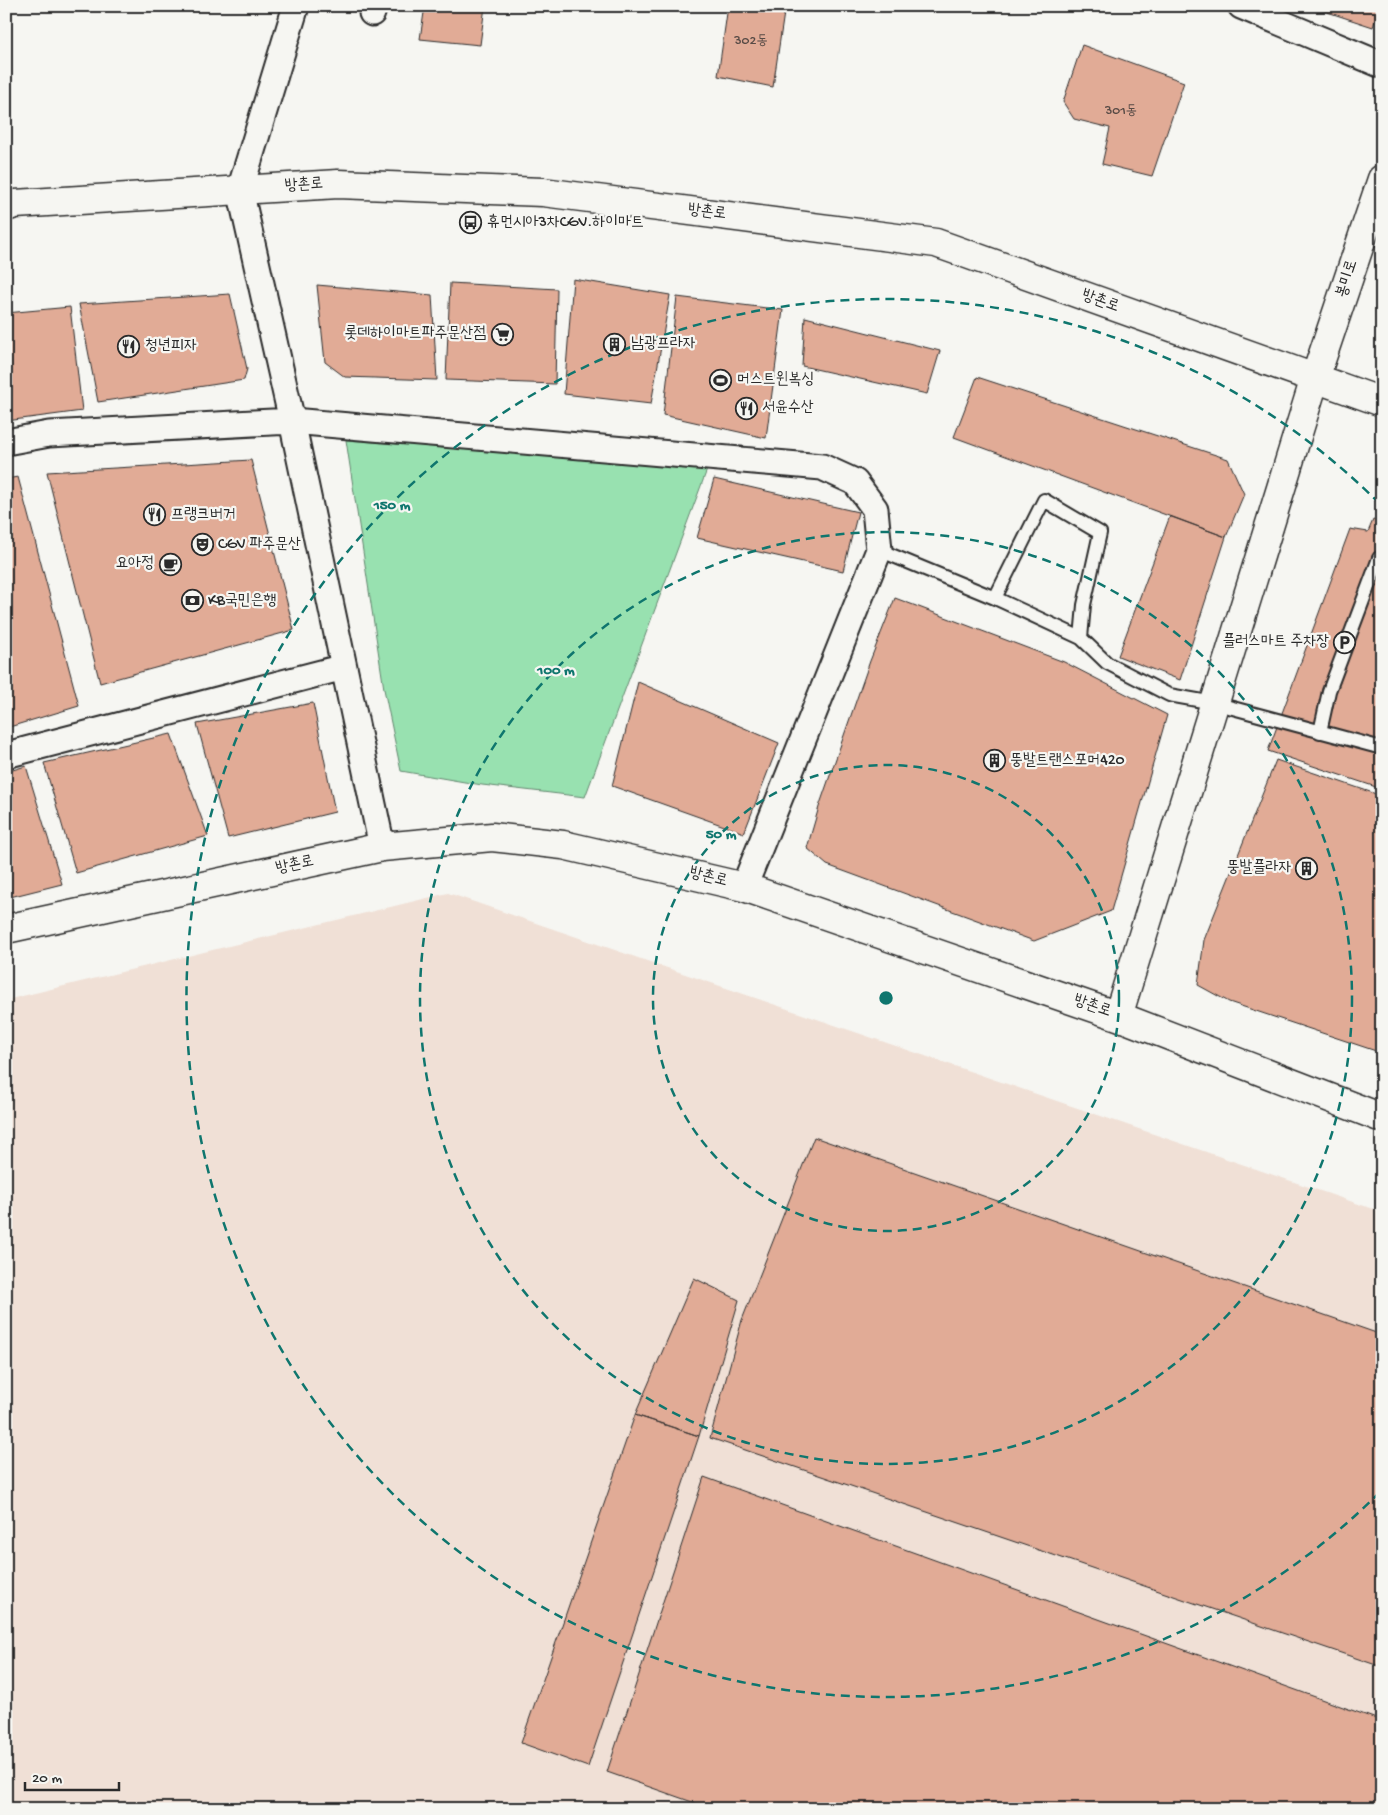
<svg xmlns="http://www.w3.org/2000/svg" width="1388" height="1815" font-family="'Gochi Hand','Poor Story',sans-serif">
<rect width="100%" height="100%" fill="#f6f6f2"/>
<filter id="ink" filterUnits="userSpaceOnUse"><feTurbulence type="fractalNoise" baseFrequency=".02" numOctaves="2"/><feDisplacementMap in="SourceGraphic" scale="10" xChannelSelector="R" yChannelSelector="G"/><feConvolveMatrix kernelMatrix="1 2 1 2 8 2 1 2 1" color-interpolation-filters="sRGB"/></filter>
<g filter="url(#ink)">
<path fill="#f0e0d6" d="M 448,893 L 1382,1212 L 1382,1809 L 6,1809 L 6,1000 Z"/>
<path fill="#98e1b0" stroke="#62866e" d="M 346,440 L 708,467 L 585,797 L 482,785 L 401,771 L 384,689 Z"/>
<path fill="#e1ab96" stroke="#2b2b2b" d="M 425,6 L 485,6 L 480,45 L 420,39 Z
M 728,6 L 785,6 L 773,87 L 718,76 Z
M 1309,6 L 1380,6 L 1373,27 Z
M 1082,45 L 1184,82 L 1152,176 L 1102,164 L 1110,128 L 1074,119 L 1063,102 Z
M 573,279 L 670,295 L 651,404 L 564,394 Z
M 450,283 L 557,289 L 555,384 L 446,380 Z
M 317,285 L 432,295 L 437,380 L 345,377 L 325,362 Z
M 230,294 L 247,369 L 244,380 L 98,402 L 79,304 Z
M 677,297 L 783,310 L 766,438 L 663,415 Z
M 70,307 L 82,411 L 6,421 L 6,313 Z
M 805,317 L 940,351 L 927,394 L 802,366 Z
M 977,377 L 1228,459 L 1244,494 L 1226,537 L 954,437 Z
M 251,460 L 294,630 L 100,683 L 47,472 Z
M 18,477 L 79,706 L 6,728 L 6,479 Z
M 714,479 L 858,512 L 843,571 L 697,538 Z
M 1170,516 L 1226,537 L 1180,680 L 1118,656 Z
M 1373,520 L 1382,522 L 1382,789 L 1268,751 L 1350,529 L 1368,532 Z
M 895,598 L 1064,662 L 1167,715 L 1111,911 L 1034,941 L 827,865 L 807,848 L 819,807 L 870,661 Z
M 638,682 L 779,743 L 744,833 L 612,786 Z
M 313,703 L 335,812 L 228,838 L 197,724 Z
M 171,734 L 208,836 L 76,873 L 44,763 Z
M 1276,760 L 1382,796 L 1382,1053 L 1229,1002 L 1198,985 L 1204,940 Z
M 26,766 L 62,884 L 6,898 L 6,772 Z
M 814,1137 L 1382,1335 L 1382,1667 L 710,1438 L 742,1320 Z
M 694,1278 L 739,1300 L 699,1436 L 635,1415 Z
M 635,1415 L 699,1436 L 588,1767 L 521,1743 Z
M 704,1477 L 1382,1721 L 1382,1809 L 712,1809 L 607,1772 Z"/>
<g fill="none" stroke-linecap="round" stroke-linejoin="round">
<defs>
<path id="lane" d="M 879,550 L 995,598 L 1044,500 L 1100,533 L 1084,605 L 1081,638 L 1107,663 L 1169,695 L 1214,703 L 1382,748
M 995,598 L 1081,638
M 1320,732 L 1329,691 L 1379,558 L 1382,560"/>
<path id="street" d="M 296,6 L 240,190 L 292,421 L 822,467 L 855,482 L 875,509 L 879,550 L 744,887
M 1241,6 L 1382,65
M 372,13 L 374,6
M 6,442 L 49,434 L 292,421 L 382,847
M 6,755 L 344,667"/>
<path id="secondary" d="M 6,207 L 15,204 L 338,184 L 543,192 L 936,243 L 1382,402
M 6,929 L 382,847 L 492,837 L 563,845 L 744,887 L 1118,1016 L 1382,1118
M 1118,1016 L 1315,378 L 1382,179"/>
</defs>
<use href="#lane" stroke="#2b2b2b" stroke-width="16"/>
<use href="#street" stroke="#2b2b2b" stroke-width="29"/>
<use href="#secondary" stroke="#2b2b2b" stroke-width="31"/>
<use href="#lane" stroke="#f6f6f2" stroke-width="12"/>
<use href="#street" stroke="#f6f6f2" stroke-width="25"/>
<use href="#secondary" stroke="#f6f6f2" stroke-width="28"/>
</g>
</g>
<g fill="none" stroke="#0f766e" stroke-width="2.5" stroke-dasharray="9 6">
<circle cx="886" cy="998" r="233"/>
<circle cx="886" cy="998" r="466"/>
<path d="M1380 1492A699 699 0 1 1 1380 504"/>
</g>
<defs>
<symbol id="bus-ring" viewBox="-11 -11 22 22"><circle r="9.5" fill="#f6f6f2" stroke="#2b2b2b" stroke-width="1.5"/><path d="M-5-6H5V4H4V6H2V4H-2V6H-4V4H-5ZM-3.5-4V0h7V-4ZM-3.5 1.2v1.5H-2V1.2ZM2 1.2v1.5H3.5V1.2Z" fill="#2b2b2b"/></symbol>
<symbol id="supermarket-ring" viewBox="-11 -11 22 22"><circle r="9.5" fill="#f6f6f2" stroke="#2b2b2b" stroke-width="1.5"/><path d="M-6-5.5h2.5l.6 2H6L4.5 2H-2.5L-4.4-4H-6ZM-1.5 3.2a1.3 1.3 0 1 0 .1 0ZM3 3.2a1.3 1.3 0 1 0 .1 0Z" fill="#2b2b2b"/></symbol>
<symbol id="building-ring" viewBox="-11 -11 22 22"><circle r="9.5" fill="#f6f6f2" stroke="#2b2b2b" stroke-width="1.5"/><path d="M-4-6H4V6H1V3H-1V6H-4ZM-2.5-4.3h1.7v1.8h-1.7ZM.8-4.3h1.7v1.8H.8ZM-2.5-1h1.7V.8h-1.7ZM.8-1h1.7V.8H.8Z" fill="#2b2b2b"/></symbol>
<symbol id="restaurant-ring" viewBox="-11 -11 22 22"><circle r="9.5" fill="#f6f6f2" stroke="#2b2b2b" stroke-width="1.5"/><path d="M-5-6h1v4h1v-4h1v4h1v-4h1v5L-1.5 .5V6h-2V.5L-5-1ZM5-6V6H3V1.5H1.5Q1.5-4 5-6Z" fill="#2b2b2b"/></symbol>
<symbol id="stadium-ring" viewBox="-11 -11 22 22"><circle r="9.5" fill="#f6f6f2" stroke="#2b2b2b" stroke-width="1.5"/><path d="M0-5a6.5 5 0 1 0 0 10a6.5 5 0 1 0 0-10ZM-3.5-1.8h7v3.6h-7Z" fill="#2b2b2b"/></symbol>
<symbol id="theatre-ring" viewBox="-11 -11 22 22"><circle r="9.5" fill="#f6f6f2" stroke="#2b2b2b" stroke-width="1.5"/><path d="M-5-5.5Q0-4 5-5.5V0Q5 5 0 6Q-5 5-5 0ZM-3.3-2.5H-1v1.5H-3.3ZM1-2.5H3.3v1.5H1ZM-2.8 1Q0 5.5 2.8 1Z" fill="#2b2b2b"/></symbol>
<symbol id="cafe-ring" viewBox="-11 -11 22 22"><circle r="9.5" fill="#f6f6f2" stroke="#2b2b2b" stroke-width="1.5"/><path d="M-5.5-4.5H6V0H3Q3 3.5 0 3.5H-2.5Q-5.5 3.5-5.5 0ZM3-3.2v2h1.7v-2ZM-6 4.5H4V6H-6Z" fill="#2b2b2b"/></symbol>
<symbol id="bank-ring" viewBox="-11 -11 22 22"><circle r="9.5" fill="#f6f6f2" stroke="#2b2b2b" stroke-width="1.5"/><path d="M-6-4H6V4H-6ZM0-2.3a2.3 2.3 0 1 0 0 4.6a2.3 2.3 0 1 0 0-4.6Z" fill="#2b2b2b"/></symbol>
<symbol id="parking-ring" viewBox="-11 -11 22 22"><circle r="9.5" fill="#f6f6f2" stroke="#2b2b2b" stroke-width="1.5"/><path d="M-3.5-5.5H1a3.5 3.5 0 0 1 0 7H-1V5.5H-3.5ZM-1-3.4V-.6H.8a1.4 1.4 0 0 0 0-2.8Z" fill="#2b2b2b"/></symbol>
</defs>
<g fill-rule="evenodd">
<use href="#bus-ring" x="458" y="210" width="25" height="25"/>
<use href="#supermarket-ring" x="490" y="322" width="25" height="25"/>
<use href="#building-ring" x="602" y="332" width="25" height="25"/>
<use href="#restaurant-ring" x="116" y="334" width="25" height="25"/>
<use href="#stadium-ring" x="708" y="368" width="25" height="25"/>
<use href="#restaurant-ring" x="734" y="396" width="25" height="25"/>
<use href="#restaurant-ring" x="142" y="502" width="25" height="25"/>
<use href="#theatre-ring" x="190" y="532" width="25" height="25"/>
<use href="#cafe-ring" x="158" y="552" width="25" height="25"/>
<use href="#bank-ring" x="180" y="588" width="25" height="25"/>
<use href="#parking-ring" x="1332" y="630" width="25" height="25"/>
<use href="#building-ring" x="982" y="748" width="25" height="25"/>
<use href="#building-ring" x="1294" y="856" width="25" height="25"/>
</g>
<g text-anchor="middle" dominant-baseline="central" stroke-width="4.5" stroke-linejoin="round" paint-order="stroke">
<g font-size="14" fill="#584b46">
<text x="751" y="41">302동</text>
<text x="1121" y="111">301동</text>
</g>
<g font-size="16" fill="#2b2b2b" stroke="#f6f6f2">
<text transform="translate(304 186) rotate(-4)">방촌로</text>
<text transform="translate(707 213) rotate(7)">방촌로</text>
<text transform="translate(1348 279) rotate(-72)">봉미로</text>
<text transform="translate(1100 302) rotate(20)">방촌로</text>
<text transform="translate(295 866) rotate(-12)">방촌로</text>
<text transform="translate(708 878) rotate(14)">방촌로</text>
<text transform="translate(1092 1007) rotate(19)">방촌로</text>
</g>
<g font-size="16" fill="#2b2b2b" stroke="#f6f6f2" text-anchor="start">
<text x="487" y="223">휴먼시아3차CGV.하이마트</text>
<text x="486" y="334" text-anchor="end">롯데하이마트파주문산점</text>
<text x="631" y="344">남광프라자</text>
<text x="145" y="346">청년피자</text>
<text x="737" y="380">머스트윈복싱</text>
<text x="762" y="408">서윤수산</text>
<text x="171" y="515">프랭크버거</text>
<text x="218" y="545">CGV 파주문산</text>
<text x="154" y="564" text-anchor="end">요아정</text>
<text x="208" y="601">KB국민은행</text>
<text x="1329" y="642" text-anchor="end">플러스마트 주차장</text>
<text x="1010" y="761">뚱발트랜스포머420</text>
<text x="1291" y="868" text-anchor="end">뚱발플라자</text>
</g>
</g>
<circle cx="886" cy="998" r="8" fill="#0f766e" stroke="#f6f6f2" stroke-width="2.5"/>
<g font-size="15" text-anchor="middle" font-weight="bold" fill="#0f766e" stroke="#f6f6f2" stroke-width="4.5" stroke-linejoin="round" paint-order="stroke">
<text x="392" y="509">150 m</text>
<text x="556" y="674">100 m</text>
<text x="721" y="838">50 m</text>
</g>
<rect width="1388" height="1815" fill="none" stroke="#f6f6f2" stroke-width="25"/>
<rect x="12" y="12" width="1363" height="1790" fill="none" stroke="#2b2b2b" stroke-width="2" filter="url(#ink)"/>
<path d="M25 1782v8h94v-8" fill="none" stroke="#2b2b2b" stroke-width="2.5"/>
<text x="32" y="1782" font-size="15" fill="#2b2b2b" stroke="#f6f6f2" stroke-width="4" paint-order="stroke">20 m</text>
</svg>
